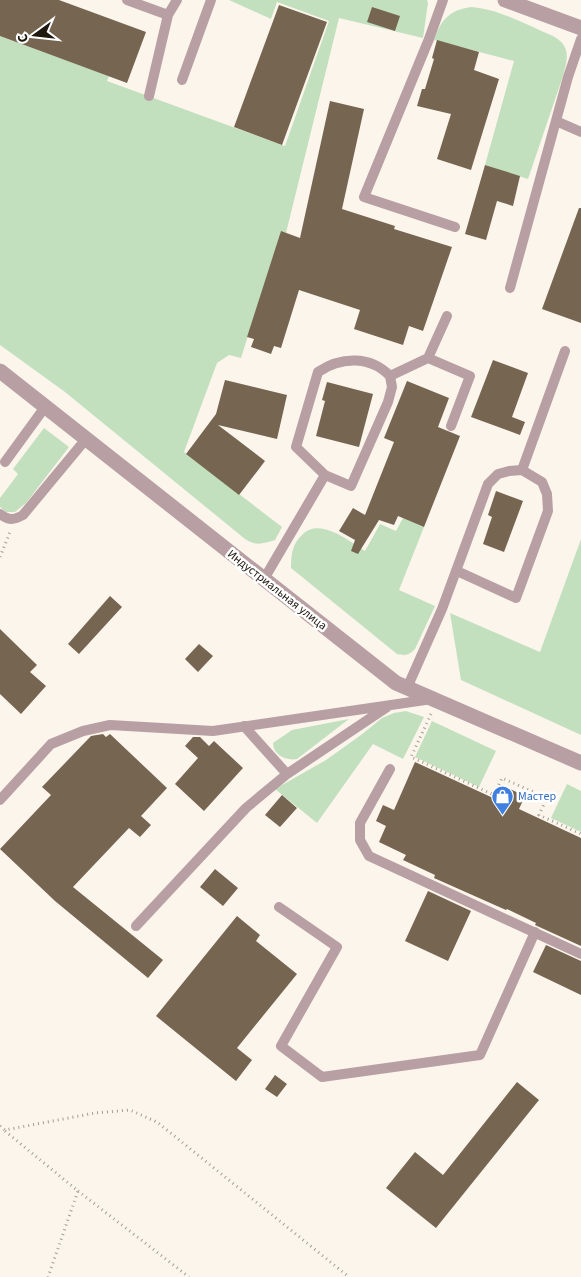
<svg xmlns="http://www.w3.org/2000/svg" width="581" height="1277" font-family="'Source Sans 3',sans-serif">
<rect width="100%" height="100%" fill="#fcf5ec"/>
<path fill="#c3e0be" d="M 229,0 L 427,0 L 428,3 L 423,38 L 339,18 L 286,233 L 281,232 L 241,358 L 229,355 L 217,363 L 184,452 L 282,527 L 275,540 C 263,544 255,546 245,539 L 65,392 L 0,345 L 0,36 L 109,76 L 107,81 L 285,146 L 329,21 L 277,2 L 271,19 Z
M 471,7 C 499,9 527,25 553,36 C 571,46 568,58 563,76 L 528,179 L 485,165 L 514,61 L 434,40 C 441,20 449,10 471,7 Z
M 44,428 L 69,447 L 26,503 L 15,512 L 6,512 L 0,507 L 0,498 L 18,474 L 13,469 Z
M 403,518 L 424,527 L 399,590 L 435,606 L 415,649 C 409,655 406,656 397,654 L 291,568 C 291,555 292,544 302,535 C 320,517 347,540 365,551 L 380,524 L 396,531 Z
M 581,539 L 581,735 L 461,680 L 450,613 L 540,652 Z
M 406,711 L 424,717 L 403,759 L 373,744 L 317,823 L 275,789 L 326,760 L 361,735 L 382,718 L 394,713 Z
M 349,719 L 297,759 C 286,761 273,755 273,743 L 292,730 Z
M 432,721 L 496,751 L 479,787 L 415,757 Z
M 567,784 L 581,791 L 581,832 L 551,818 Z"/>
<path fill="#766651" d="M 0,0 L 59,0 L 146,32 L 127,83 L 0,36 Z
M 279,5 L 327,22 L 282,145 L 234,127 Z
M 372,7 L 400,16 L 395,31 L 367,22 Z
M 437,40 L 479,52 L 474,70 L 499,79 L 471,170 L 437,159 L 451,114 L 417,106 L 422,89 L 425,89 L 434,59 L 432,58 Z
M 330,101 L 364,109 L 342,209 L 395,226 L 394,229 L 452,247 L 423,331 L 409,326 L 403,345 L 354,329 L 360,310 L 299,290 L 281,348 L 274,346 L 271,354 L 251,347 L 254,339 L 247,337 L 281,231 L 300,238 Z
M 485,165 L 520,176 L 513,206 L 497,201 L 486,240 L 465,234 Z
M 579,208 L 581,208 L 581,323 L 542,309 Z
M 493,360 L 528,373 L 512,417 L 525,422 L 520,435 L 471,417 Z
M 225,380 L 287,395 L 277,439 L 218,425 L 265,461 L 239,495 L 186,454 L 216,414 Z
M 407,381 L 449,398 L 438,427 L 460,436 L 424,527 L 398,516 L 394,525 L 379,520 L 358,554 L 351,551 L 355,540 L 339,531 L 353,508 L 365,515 L 394,442 L 384,438 Z
M 327,382 L 373,394 L 359,447 L 316,436 L 325,401 L 322,400 Z
M 496,491 L 523,501 L 504,552 L 483,544 L 492,517 L 488,515 Z
M 110,596 L 122,607 L 79,654 L 68,644 Z
M 0,629 L 37,665 L 30,672 L 46,686 L 21,714 L 0,694 Z
M 199,644 L 213,656 L 198,672 L 185,659 Z
M 103,734 L 106,737 L 110,734 L 167,788 L 141,816 L 151,825 L 140,837 L 129,828 L 73,887 L 163,960 L 148,978 L 55,901 L 0,849 L 51,795 L 42,787 L 91,736 Z
M 193,737 L 200,737 L 209,746 L 214,741 L 243,768 L 204,811 L 175,784 L 198,758 L 185,746 Z
M 415,762 L 504,803 L 510,789 L 525,796 L 519,809 L 581,838 L 581,946 L 535,925 L 536,923 L 507,909 L 506,910 L 434,878 L 435,875 L 403,860 L 406,855 L 379,842 L 386,826 L 376,821 L 383,805 L 394,810 Z
M 282,795 L 297,808 L 280,827 L 265,815 Z
M 215,869 L 238,888 L 223,906 L 200,887 Z
M 428,891 L 471,911 L 448,961 L 405,941 Z
M 237,916 L 260,935 L 256,941 L 297,974 L 237,1048 L 252,1060 L 236,1081 L 156,1016 Z
M 546,945 L 581,961 L 581,995 L 533,972 Z
M 275,1075 L 287,1084 L 277,1097 L 265,1089 Z
M 517,1082 L 539,1100 L 436,1228 L 386,1188 L 415,1152 L 443,1175 Z"/>
<g fill="none" stroke-linecap="round" stroke-linejoin="round">
<path stroke="#a49d94" stroke-width="3" stroke-dasharray="1 4" stroke-linecap="butt" d="M 0,557 L 10,532
M 431,714 L 411,757 L 494,795 L 502,778 L 547,798 L 539,815 L 581,834
M 0,1126 L 5,1130 L 95,1113 L 130,1110 L 157,1122 L 349,1277
M 5,1131 L 78,1191 L 48,1277
M 78,1191 L 189,1277"/>
<path stroke="#b89fa3" stroke-width="10" d="M 127,0 L 168,15 L 177,0
M 443,0 L 429,39 L 364,197 L 455,227
M 182,80 L 211,0
M 149,96 L 168,15
M 556,121 L 581,132
M 510,288 L 568,77 L 581,39
M 428,358 L 470,376 L 451,426
M 390,376 C 370,355 340,357 318,372 L 296,447 L 325,475 L 351,486 L 388,402 L 392,387 L 390,376 L 428,358 L 447,316
M 5,462 L 45,407
M 522,470 L 565,351
M 0,514 C 9,521 14,520 23,515 L 86,439
M 264,579 L 325,475
M 407,688 L 442,609 L 488,484 L 498,474 L 509,471 L 522,470 L 542,482 L 547,494 L 548,511 L 516,598 L 457,571
M 244,726 L 287,774
M 390,769 L 360,823 L 360,840 L 369,856 L 581,954
M 0,800 L 51,744 L 83,731 L 110,725 L 213,731 L 432,699
M 279,907 L 337,947 L 281,1046 L 322,1077 L 480,1055 L 535,932
M 136,926 L 246,808 L 287,774 L 387,707"/>
<path stroke="#b89fa3" stroke-width="15" d="M 505,0 L 581,28
M 0,371 L 396,683 L 581,763"/>
</g>
<defs>
<symbol id="shop-pin" viewBox="-11 -11 22 30"><path d="M0 17L-7.5 6A9.5 9.5 0 1 1 7.5 6Z" fill="#3f7fe0" stroke="#fff"/><path d="M-5-2.5h2.3a2.7 3.5 0 0 1 5.4 0H5L5.5 6h-11ZM-1.5-2.5h3a1.5 2.3 0 0 0-3 0Z" fill="#fff"/></symbol>
</defs>
<g fill-rule="evenodd">
<use href="#shop-pin" x="490" y="784" width="25" height="34"/>
</g>
<g text-anchor="middle" dominant-baseline="central" stroke-width="5" stroke-linejoin="round" paint-order="stroke">
<g font-size="12" fill="#1e180f" stroke="#fff">
<text transform="translate(277 590) rotate(38)">Индустриальная улица</text>
</g>
<g font-size="12" fill="#366cbe" stroke="#fff" text-anchor="start">
<text x="518" y="796">Мастер</text>
</g>
</g>
<g transform="translate(35 35) rotate(255)" stroke="#ffffff" stroke-width="4" paint-order="stroke">
<path d="M0-4L9 19L0 12L-9 19Z" fill="#1e180f"/>
<text y="-8" font-size="14" font-weight="bold" text-anchor="middle" fill="#1e180f">С</text>
</g>
</svg>
